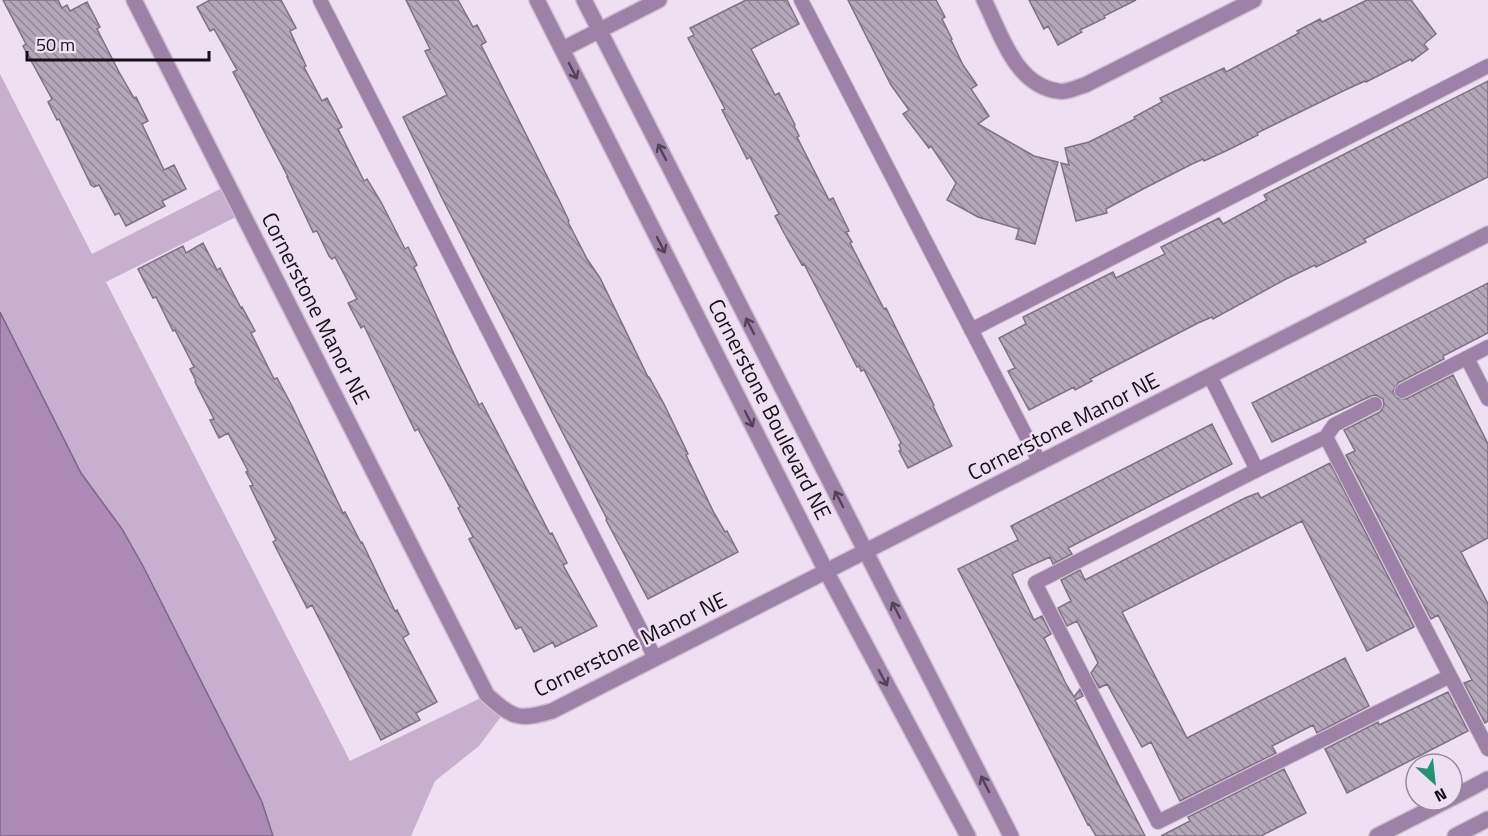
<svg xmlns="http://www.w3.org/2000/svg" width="1488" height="836" font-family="'Titillium Web',sans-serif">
<defs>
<pattern id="building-back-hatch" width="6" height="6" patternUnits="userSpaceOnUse" patternTransform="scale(1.5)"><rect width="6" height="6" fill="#b4a7b9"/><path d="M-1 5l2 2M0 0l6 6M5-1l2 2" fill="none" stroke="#918795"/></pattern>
</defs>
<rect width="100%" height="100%" fill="#eedff2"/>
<path fill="#c7b0cf" d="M 0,74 L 92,254 L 228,185 L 242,214 L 106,282 L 350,761 L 487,695 L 505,711 L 479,746 L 435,781 L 411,836 L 0,836 Z"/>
<path fill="#ad89b8" stroke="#7f6587" stroke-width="1.5" d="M 0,312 L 81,473 L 122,529 L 143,566 L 262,802 L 273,836 L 0,836 Z"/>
<path fill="url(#building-back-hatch)" stroke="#7d7182" stroke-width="1.5" d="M 3,0 L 58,0 L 62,8 L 67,5 L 70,11 L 87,2 L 100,27 L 97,29 L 119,72 L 134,98 L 136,97 L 148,121 L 142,124 L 164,170 L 174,165 L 186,189 L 162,201 L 165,206 L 126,226 L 119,213 L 115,215 L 99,185 L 94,187 L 91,185 L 59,119 L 57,120 L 48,102 L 52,99 L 23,46 L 26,44 Z
M 210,0 L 281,0 L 296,28 L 290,31 L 306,66 L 304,67 L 322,101 L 327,98 L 342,127 L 338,129 L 364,181 L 367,179 L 381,202 L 405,249 L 408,247 L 417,265 L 414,267 L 454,354 L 479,405 L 482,403 L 550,534 L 552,533 L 567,563 L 563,565 L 597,626 L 555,647 L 553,642 L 534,652 L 521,627 L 516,629 L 469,539 L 473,537 L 458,508 L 460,507 L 418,429 L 415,431 L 364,326 L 361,328 L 348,303 L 357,299 L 335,257 L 332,259 L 329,256 L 317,231 L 313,232 L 287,177 L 288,177 L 233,72 L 237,70 L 214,29 L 210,31 L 197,7 Z
M 406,0 L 458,0 L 473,27 L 477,25 L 486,42 L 481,45 L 560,202 L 569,221 L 568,222 L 587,259 L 600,278 L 648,377 L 649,377 L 664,404 L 688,454 L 686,455 L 714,513 L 725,532 L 727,531 L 738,552 L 648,599 L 606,520 L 607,519 L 442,198 L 403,117 L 447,95 L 425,51 L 430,49 Z
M 746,0 L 787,0 L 799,24 L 751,49 L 775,95 L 779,93 L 795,125 L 794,126 L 799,136 L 797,137 L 829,200 L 833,198 L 849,231 L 846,232 L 852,242 L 850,243 L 884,309 L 886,308 L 934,405 L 933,406 L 952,446 L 908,468 L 899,451 L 901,450 L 899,445 L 901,443 L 884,409 L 864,370 L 861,371 L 859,366 L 857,367 L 804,264 L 802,265 L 784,233 L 775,216 L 779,214 L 750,157 L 747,159 L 722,110 L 725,109 L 688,38 L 694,35 L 690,28 Z
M 848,0 L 936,0 L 945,17 L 942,19 L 952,39 L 951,40 L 963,65 L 977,85 L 971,89 L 989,116 L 978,124 L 1034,156 L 1058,162 L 1035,244 L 1016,239 L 1019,229 L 978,217 L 947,200 L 956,183 L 931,146 L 929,148 L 903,114 L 909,110 L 891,85 Z
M 1029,0 L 1136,0 L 1104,16 L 1105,18 L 1080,30 L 1082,32 L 1058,45 L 1048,26 L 1044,29 Z
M 1367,0 L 1411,0 L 1436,34 L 1424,44 L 1428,49 L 1412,61 L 1411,59 L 1366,82 L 1365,81 L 1343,91 L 1257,133 L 1258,135 L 1228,150 L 1204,161 L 1203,159 L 1192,164 L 1143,189 L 1106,209 L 1107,213 L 1076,221 L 1061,163 L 1069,165 L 1065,148 L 1089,142 L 1135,119 L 1134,117 L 1162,102 L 1160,98 L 1224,68 L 1226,72 L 1299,33 L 1297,31 L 1320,19 L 1322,22 Z
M 1488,81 L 1488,177 L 1364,239 L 1366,242 L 1316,267 L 1315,265 L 1286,279 L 1213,319 L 1212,317 L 1198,323 L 1090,379 L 1092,381 L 1075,390 L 1074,387 L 1029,410 L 1008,371 L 1015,368 L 999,338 L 1026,324 L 1023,317 L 1113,272 L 1116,278 L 1165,254 L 1161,247 L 1219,218 L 1223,224 L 1267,200 L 1264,195 Z
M 203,243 L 217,270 L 220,268 L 241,308 L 242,307 L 255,331 L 251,333 L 274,379 L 277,378 L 292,406 L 343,513 L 345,512 L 361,543 L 362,542 L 395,611 L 397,610 L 409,634 L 403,638 L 437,702 L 416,713 L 420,720 L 381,740 L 312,605 L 307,608 L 273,542 L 276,540 L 250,486 L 253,485 L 246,472 L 248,471 L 228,433 L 219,438 L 210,420 L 214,419 L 195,382 L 196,381 L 190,369 L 194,367 L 175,330 L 173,331 L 156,297 L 153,298 L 138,269 L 183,246 L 186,253 Z
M 1488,283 L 1488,333 L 1443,356 L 1444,359 L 1398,383 L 1393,391 L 1397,398 L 1406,399 L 1453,375 L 1488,444 L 1488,538 L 1461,552 L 1488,604 L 1488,721 L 1485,723 L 1464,683 L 1472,680 L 1438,615 L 1431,619 L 1346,455 L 1355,451 L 1344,430 L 1380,412 L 1384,405 L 1383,399 L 1376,395 L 1371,396 L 1272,442 L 1252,403 Z
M 1212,424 L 1232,464 L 1068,548 L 1072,554 L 1053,564 L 1050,557 L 1012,574 L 1034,620 L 1042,616 L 1051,634 L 1044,638 L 1066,684 L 1074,697 L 1080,689 L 1083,696 L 1075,700 L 1145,836 L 1096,836 L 1089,824 L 1088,825 L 958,569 L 1018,540 L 1011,526 Z
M 1330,463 L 1414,627 L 1367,651 L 1302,521 L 1122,612 L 1187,738 L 1345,658 L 1369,706 L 1317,733 L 1313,725 L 1272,746 L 1276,753 L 1180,801 L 1151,742 L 1142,747 L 1107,684 L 1099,688 L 1091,673 L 1098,663 L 1077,621 L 1067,626 L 1058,608 L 1071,601 L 1061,580 L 1080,570 L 1085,580 L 1245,498 L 1258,493 L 1261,498 Z
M 1448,692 L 1468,731 L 1347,793 L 1325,749 L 1378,722 L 1379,725 Z
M 1284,769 L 1306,813 L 1261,836 L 1161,836 L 1190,821 L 1188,817 Z"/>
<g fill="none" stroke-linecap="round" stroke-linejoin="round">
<defs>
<path id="service" d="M 320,0 L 655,658
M 801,0 L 1040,463
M 971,330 L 1488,66
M 1467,358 L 1488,399
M 1210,376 L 1257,470 L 1326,437 L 1334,425 L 1375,404
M 1402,391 L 1488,347
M 1326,437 L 1488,749
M 1257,470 L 1035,583 L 1158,822 L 1450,676"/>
<path id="minor" d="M 134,0 L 487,695 C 513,718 518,721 552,711 L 1488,234
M 984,0 C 1001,34 1015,85 1058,91 C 1066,93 1078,87 1085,85 L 1254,0
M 563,49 L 659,0"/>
<path id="tertiary" d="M 537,0 L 826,571 L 968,836
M 584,0 L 1011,836
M 1452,798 L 1488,779
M 1377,836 L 1448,800
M 1455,836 L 1488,819"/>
</defs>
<use href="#service" stroke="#cbbecf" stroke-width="16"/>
<use href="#minor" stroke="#cbbecf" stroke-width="18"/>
<use href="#tertiary" stroke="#cbbecf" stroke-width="18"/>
<use href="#service" stroke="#9d81a6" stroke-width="14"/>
<use href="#minor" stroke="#9d81a6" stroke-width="15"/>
<use href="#tertiary" stroke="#9d81a6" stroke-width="15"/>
</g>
<defs><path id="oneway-shaft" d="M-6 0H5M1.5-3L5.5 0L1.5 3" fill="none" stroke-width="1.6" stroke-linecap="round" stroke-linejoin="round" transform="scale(1.5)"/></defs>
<g stroke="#524357">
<use href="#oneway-shaft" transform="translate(573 71) rotate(63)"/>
<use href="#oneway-shaft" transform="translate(662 152) rotate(-117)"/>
<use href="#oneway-shaft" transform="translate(661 245) rotate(63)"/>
<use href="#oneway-shaft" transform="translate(750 326) rotate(-117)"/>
<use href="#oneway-shaft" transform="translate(749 419) rotate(63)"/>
<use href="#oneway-shaft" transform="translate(839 499) rotate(-117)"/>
<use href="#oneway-shaft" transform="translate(896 610) rotate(-117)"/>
<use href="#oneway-shaft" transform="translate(883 678) rotate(62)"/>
<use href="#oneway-shaft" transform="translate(985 784) rotate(-117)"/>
</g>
<g text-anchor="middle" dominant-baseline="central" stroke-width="5" stroke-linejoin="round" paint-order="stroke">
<g font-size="22" fill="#151016" stroke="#eedff2">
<text transform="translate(316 308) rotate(63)">Cornerstone Manor NE</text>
<text transform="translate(770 409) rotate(63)">Cornerstone Boulevard NE</text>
<text transform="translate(1063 426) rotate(-27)">Cornerstone Manor NE</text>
<text transform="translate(630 644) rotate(-26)">Cornerstone Manor NE</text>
</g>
</g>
<g transform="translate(1434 782) rotate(153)"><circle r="28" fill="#eedff2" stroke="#978c9a" stroke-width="1.5"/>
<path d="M0-4.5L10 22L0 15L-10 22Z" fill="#269271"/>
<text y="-9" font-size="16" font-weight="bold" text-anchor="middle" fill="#151016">N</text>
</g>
<path d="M27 51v9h182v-9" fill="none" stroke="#151016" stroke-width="3"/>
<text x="36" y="51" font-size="18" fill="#151016" stroke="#eedff2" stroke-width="4.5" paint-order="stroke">50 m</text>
</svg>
